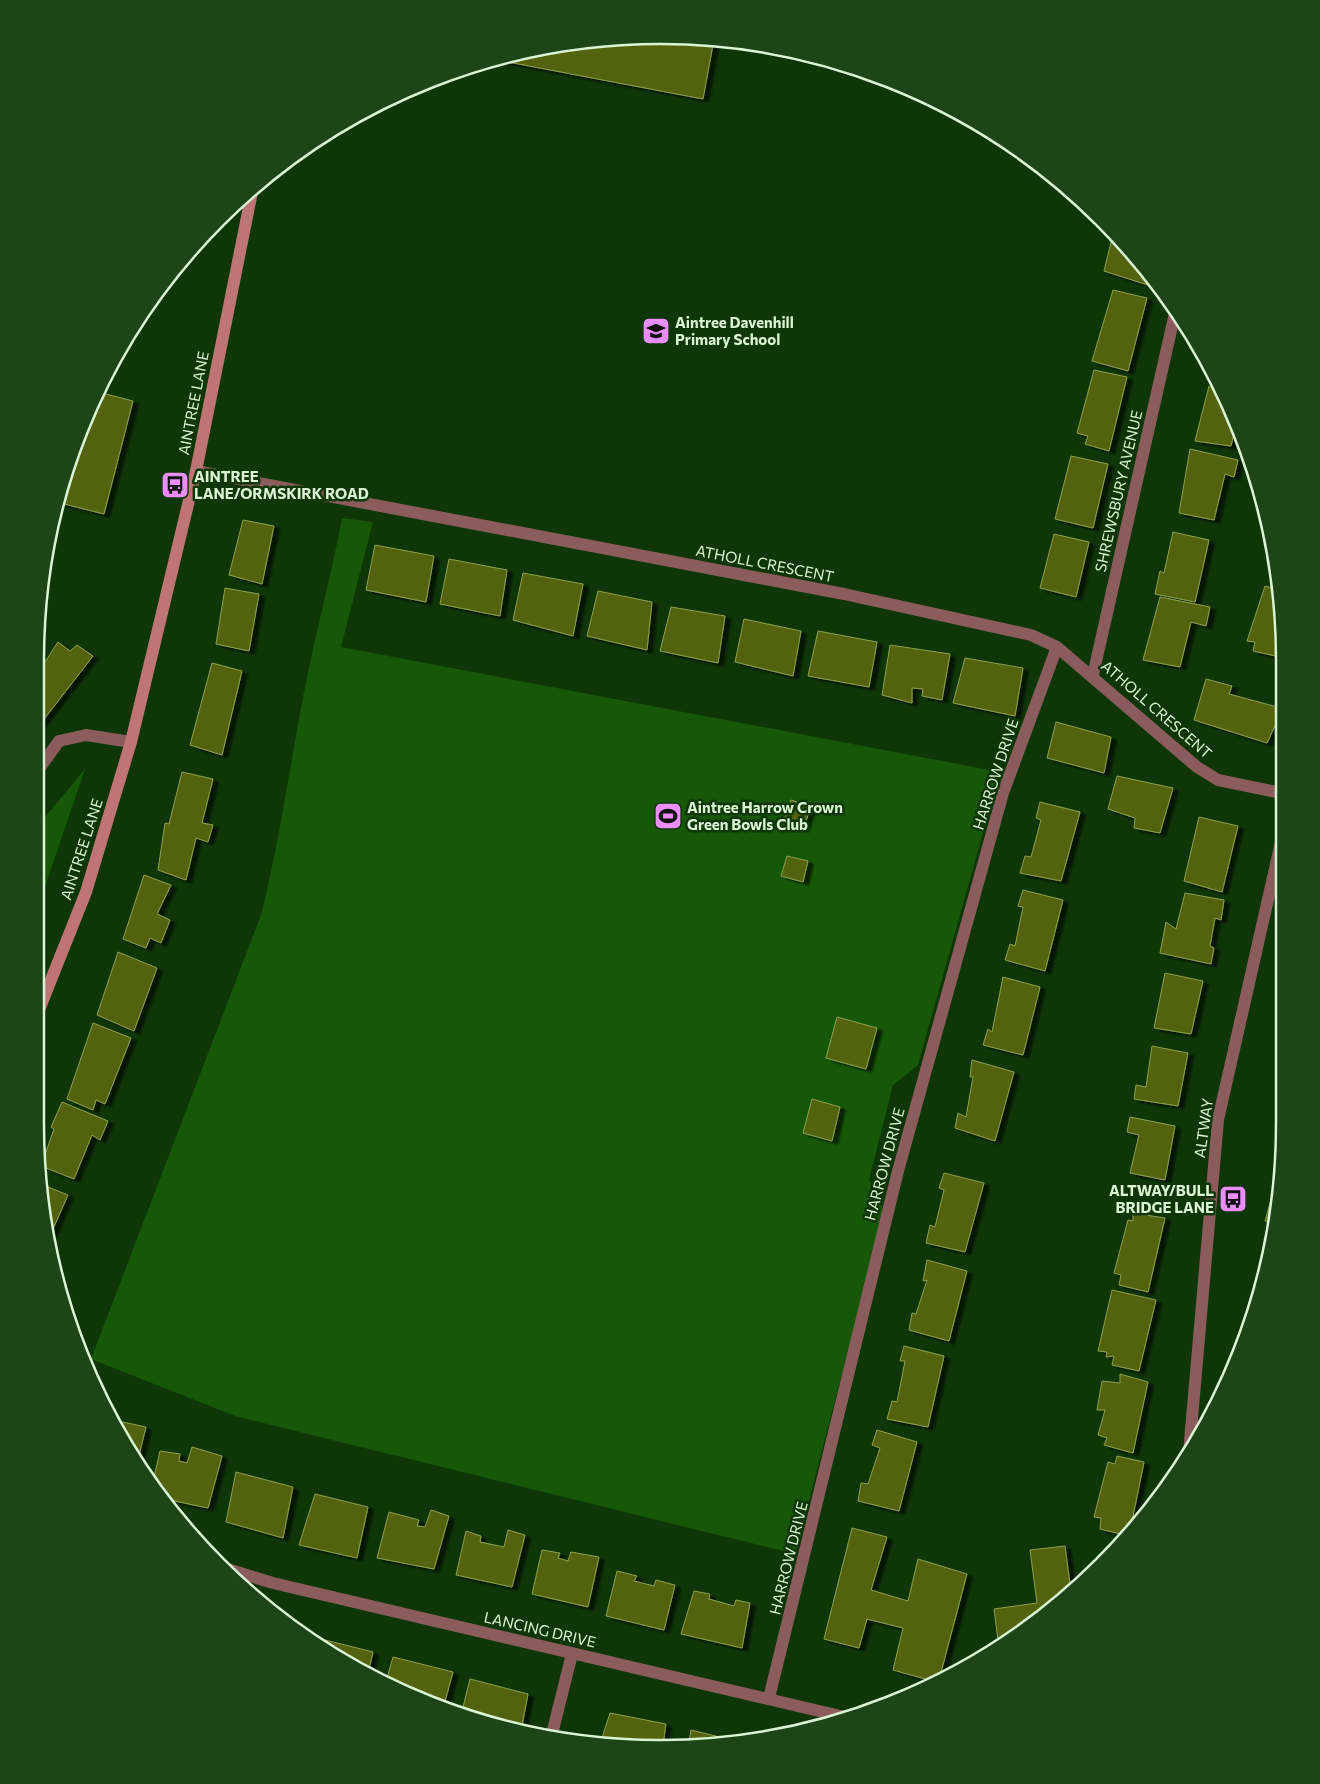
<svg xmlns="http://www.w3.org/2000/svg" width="1320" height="1784" font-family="Commissioner,sans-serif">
<defs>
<filter id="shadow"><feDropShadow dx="5.5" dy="3" stdDeviation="1" flood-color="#0009"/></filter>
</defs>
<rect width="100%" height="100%" fill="#0e3607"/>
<path fill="#165807" d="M 342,518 L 373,522 L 341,647 L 1000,772 L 918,1065 L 893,1085 L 869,1180 L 884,1212 L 795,1554 L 235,1416 L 91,1359 L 261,915 C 281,836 291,756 307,677 C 318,624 332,571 342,518 Z
M 85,769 L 36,913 L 36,828 Z"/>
<path fill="#53640c" stroke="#8da051" filter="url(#shadow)" d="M 619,36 L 714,39 L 703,99 L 492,59 Z
M 1113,234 L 1152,276 L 1151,286 L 1104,271 Z
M 1113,290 L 1147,298 L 1128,371 L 1092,361 Z
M 1094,370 L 1127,377 L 1109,451 L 1085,444 L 1088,436 L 1077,433 Z
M 1215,382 L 1237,420 L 1231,446 L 1195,441 L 1209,386 L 1213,388 Z
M 98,392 L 133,401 L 104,514 L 56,502 L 83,421 Z
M 1190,449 L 1238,460 L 1234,477 L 1225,474 L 1214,520 L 1179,513 Z
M 1071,456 L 1108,464 L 1093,528 L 1055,519 Z
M 243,520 L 274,526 L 262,584 L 229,575 Z
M 1173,532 L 1209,540 L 1195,602 L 1155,594 L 1160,571 L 1164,573 Z
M 1054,534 L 1089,542 L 1076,597 L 1040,588 Z
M 375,545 L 434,556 L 426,602 L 366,590 Z
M 449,559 L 507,570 L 500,616 L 440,604 Z
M 523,573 L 583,584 L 573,636 L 513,620 Z
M 1265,586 L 1280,590 L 1280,657 L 1253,651 L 1255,642 L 1247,641 Z
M 225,588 L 259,594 L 249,651 L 216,644 Z
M 598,591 L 652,602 L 647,650 L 587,636 Z
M 1160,597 L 1210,607 L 1206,626 L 1191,622 L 1180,667 L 1143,660 Z
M 671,607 L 725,616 L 718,663 L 660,651 Z
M 744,619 L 801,631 L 793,676 L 735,662 Z
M 818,631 L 877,642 L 869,687 L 808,676 Z
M 58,642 L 70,651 L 77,645 L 93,656 L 38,727 L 36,726 L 36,676 Z
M 890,645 L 950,654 L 942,700 L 922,696 L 923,689 L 912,688 L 912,703 L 882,695 Z
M 965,658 L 1023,668 L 1015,716 L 953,703 Z
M 212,663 L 242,671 L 222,755 L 190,745 Z
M 1206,679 L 1232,686 L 1229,694 L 1281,708 L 1281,713 L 1267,743 L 1194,720 Z
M 1056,722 L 1111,737 L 1104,773 L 1047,758 Z
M 182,772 L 213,779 L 202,823 L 213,825 L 208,842 L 196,838 L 186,880 L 158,870 L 165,823 L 169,824 Z
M 1117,776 L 1173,788 L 1160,833 L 1134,828 L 1135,818 L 1108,809 Z
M 791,800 L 811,807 L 803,829 L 783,823 Z
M 1040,802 L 1080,812 L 1061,881 L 1020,873 L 1025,856 L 1031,857 L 1041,820 L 1036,818 Z
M 1199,817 L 1238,826 L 1222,892 L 1184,881 Z
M 787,856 L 808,861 L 803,882 L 781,876 Z
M 144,875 L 171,885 L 157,914 L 170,920 L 161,943 L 150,938 L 146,948 L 123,939 Z
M 1023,890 L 1063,900 L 1045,971 L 1005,960 L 1010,944 L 1015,946 L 1023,907 L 1018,906 Z
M 1185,893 L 1224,900 L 1221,920 L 1215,918 L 1210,946 L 1214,948 L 1211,964 L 1160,953 L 1166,922 L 1176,929 Z
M 118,952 L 157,968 L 134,1031 L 97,1015 Z
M 1165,973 L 1203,981 L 1191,1034 L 1154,1028 Z
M 1003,977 L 1040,987 L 1023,1055 L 983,1045 L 988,1029 L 992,1032 Z
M 837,1017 L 877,1028 L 866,1069 L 826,1058 Z
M 93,1023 L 131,1038 L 105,1104 L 96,1100 L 93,1110 L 67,1099 Z
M 1152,1046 L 1188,1053 L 1178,1106 L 1134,1099 L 1136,1085 L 1146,1087 Z
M 972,1060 L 1014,1072 L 995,1141 L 955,1128 L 958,1113 L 966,1117 L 973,1077 L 970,1077 Z
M 812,1099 L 840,1107 L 832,1141 L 803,1133 Z
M 62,1102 L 108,1121 L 100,1140 L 92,1135 L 74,1179 L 41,1166 L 54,1129 L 51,1127 Z
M 1130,1117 L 1175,1126 L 1165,1180 L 1130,1173 L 1139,1135 L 1127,1132 Z
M 944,1173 L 984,1183 L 965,1252 L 926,1243 L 930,1225 L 935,1227 L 944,1190 L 939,1188 Z
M 1278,1174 L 1282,1175 L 1272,1223 L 1265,1221 Z
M 43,1185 L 68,1195 L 50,1236 Z
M 1133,1213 L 1165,1218 L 1148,1292 L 1119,1285 L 1121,1275 L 1114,1273 L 1128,1220 L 1133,1221 Z
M 927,1260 L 967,1271 L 949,1341 L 909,1330 L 912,1313 L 916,1314 L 927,1280 L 923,1281 Z
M 1112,1290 L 1156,1300 L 1139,1371 L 1112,1365 L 1114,1356 L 1106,1357 L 1107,1352 L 1098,1351 Z
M 904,1346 L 944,1356 L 928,1427 L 887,1419 L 892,1401 L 897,1402 L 905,1361 L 900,1361 Z
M 1120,1374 L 1148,1382 L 1133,1453 L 1104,1445 L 1107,1438 L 1098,1435 L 1105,1410 L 1097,1410 L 1102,1381 L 1120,1383 Z
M 118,1421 L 146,1427 L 137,1464 L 119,1437 L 115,1429 Z
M 877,1430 L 917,1442 L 899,1511 L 858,1501 L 861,1483 L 868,1484 L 880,1448 L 872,1445 Z
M 192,1447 L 222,1456 L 208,1508 L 160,1498 L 152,1486 L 160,1451 L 180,1454 L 179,1461 L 187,1463 Z
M 1117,1456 L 1144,1462 L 1129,1536 L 1100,1529 L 1101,1518 L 1094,1517 L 1108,1462 L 1115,1464 Z
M 236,1472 L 293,1487 L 283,1538 L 226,1522 Z
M 315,1494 L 368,1507 L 357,1558 L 299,1545 Z
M 431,1510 L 449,1516 L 434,1569 L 377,1558 L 389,1512 L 419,1520 L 417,1526 L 425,1527 Z
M 852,1528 L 887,1537 L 871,1590 L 908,1601 L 918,1559 L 967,1574 L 939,1680 L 936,1682 L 893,1670 L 903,1628 L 867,1619 L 859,1648 L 824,1639 Z
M 508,1530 L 525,1535 L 512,1587 L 456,1575 L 466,1531 L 481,1536 L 480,1542 L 504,1547 Z
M 1065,1546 L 1071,1591 L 1040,1620 L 999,1648 L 994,1609 L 1037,1603 L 1030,1550 Z
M 542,1550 L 560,1553 L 558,1558 L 568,1561 L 571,1552 L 599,1557 L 588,1607 L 532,1594 Z
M 617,1571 L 637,1576 L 634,1581 L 654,1586 L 656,1580 L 675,1585 L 664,1630 L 606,1616 Z
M 694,1591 L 710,1594 L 709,1599 L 734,1606 L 736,1600 L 750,1603 L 742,1648 L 681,1634 Z
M 317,1638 L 373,1652 L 368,1674 L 317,1640 Z
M 393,1657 L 453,1672 L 444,1705 L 385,1685 Z
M 470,1679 L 528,1694 L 521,1731 L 462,1711 Z
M 610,1713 L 666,1724 L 663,1745 L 601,1741 Z
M 691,1730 L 736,1741 L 701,1748 L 688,1747 Z"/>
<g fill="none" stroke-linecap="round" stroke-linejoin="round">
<path stroke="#8a5c5b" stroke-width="12" d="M 196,471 L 844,594 L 1031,635 L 1057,647 L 1197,767 L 1218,780 L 1281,793
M 1093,675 L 1175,313
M 36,773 L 59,741 L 86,735 L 131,742
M 1191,1426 L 1205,1429
M 1189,1453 L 1218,1120 L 1281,842
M 224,1568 L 273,1583 L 849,1718
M 769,1698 L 898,1171 L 1003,793 L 1057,647
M 551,1738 L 572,1654"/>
<path stroke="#bf7574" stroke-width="12" d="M 35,1020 L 86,892 L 131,742 L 196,471 L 253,187"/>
</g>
<defs>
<symbol id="school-square" viewBox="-11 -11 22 22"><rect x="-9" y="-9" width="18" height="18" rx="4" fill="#ea8dfd" stroke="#0e3607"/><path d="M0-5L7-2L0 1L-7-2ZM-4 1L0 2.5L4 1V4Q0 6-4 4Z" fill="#111"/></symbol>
<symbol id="bus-square" viewBox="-11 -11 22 22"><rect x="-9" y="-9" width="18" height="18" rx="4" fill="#ea8dfd" stroke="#0e3607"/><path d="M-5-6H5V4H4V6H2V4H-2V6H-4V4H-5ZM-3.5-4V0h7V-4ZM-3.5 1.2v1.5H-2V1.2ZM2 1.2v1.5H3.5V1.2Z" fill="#111"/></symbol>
<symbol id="stadium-square" viewBox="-11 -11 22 22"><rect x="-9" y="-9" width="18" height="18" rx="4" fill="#ea8dfd" stroke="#0e3607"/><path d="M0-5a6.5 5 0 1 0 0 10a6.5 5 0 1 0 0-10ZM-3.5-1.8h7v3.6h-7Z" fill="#111"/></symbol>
</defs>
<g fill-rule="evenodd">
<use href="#school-square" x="640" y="315" width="32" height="32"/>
<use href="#bus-square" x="159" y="469" width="32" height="32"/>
<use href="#stadium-square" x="652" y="800" width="32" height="32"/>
<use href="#bus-square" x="1217" y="1183" width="32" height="32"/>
</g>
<g text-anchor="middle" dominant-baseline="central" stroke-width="5" stroke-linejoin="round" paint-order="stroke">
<g font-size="15" font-weight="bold" fill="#d9f5d3" stroke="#0e3607" text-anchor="start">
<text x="675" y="322">Aintree Davenhill<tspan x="675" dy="17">Primary School</tspan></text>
<text x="194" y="476">AINTREE<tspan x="194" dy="17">LANE/ORMSKIRK ROAD</tspan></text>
<text x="687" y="807">Aintree Harrow Crown<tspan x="687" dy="17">Green Bowls Club</tspan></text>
<text x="1214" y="1190" text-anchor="end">ALTWAY/BULL<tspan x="1214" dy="17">BRIDGE LANE</tspan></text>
</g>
<g font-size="15" fill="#d9f5d3" stroke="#0e3607">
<text transform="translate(193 403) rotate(-79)">AINTREE LANE</text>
<text transform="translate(1118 491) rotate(-77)">SHREWSBURY AVENUE</text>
<text transform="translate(765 563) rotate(11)">ATHOLL CRESCENT</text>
<text transform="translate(1157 709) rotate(41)">ATHOLL CRESCENT</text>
<text transform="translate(995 774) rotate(-72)">HARROW DRIVE</text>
<text transform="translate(81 849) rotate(-72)">AINTREE LANE</text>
<text transform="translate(1203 1128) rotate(-82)">ALTWAY</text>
<text transform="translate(884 1164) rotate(-75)">HARROW DRIVE</text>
<text transform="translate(788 1558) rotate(-76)">HARROW DRIVE</text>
<text transform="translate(540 1629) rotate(13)">LANCING DRIVE</text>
</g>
</g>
<path d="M0 0H1320V1784H0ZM660 44H660A616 616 0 0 1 1276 660V1124A616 616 0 0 1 660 1740H660A616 616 0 0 1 44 1124V660A616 616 0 0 1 660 44Z" fill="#1e4517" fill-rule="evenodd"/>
<path fill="none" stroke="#d9f5d3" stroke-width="2.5" d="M660 44H660A616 616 0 0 1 1276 660V1124A616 616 0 0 1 660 1740H660A616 616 0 0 1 44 1124V660A616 616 0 0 1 660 44Z"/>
</svg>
